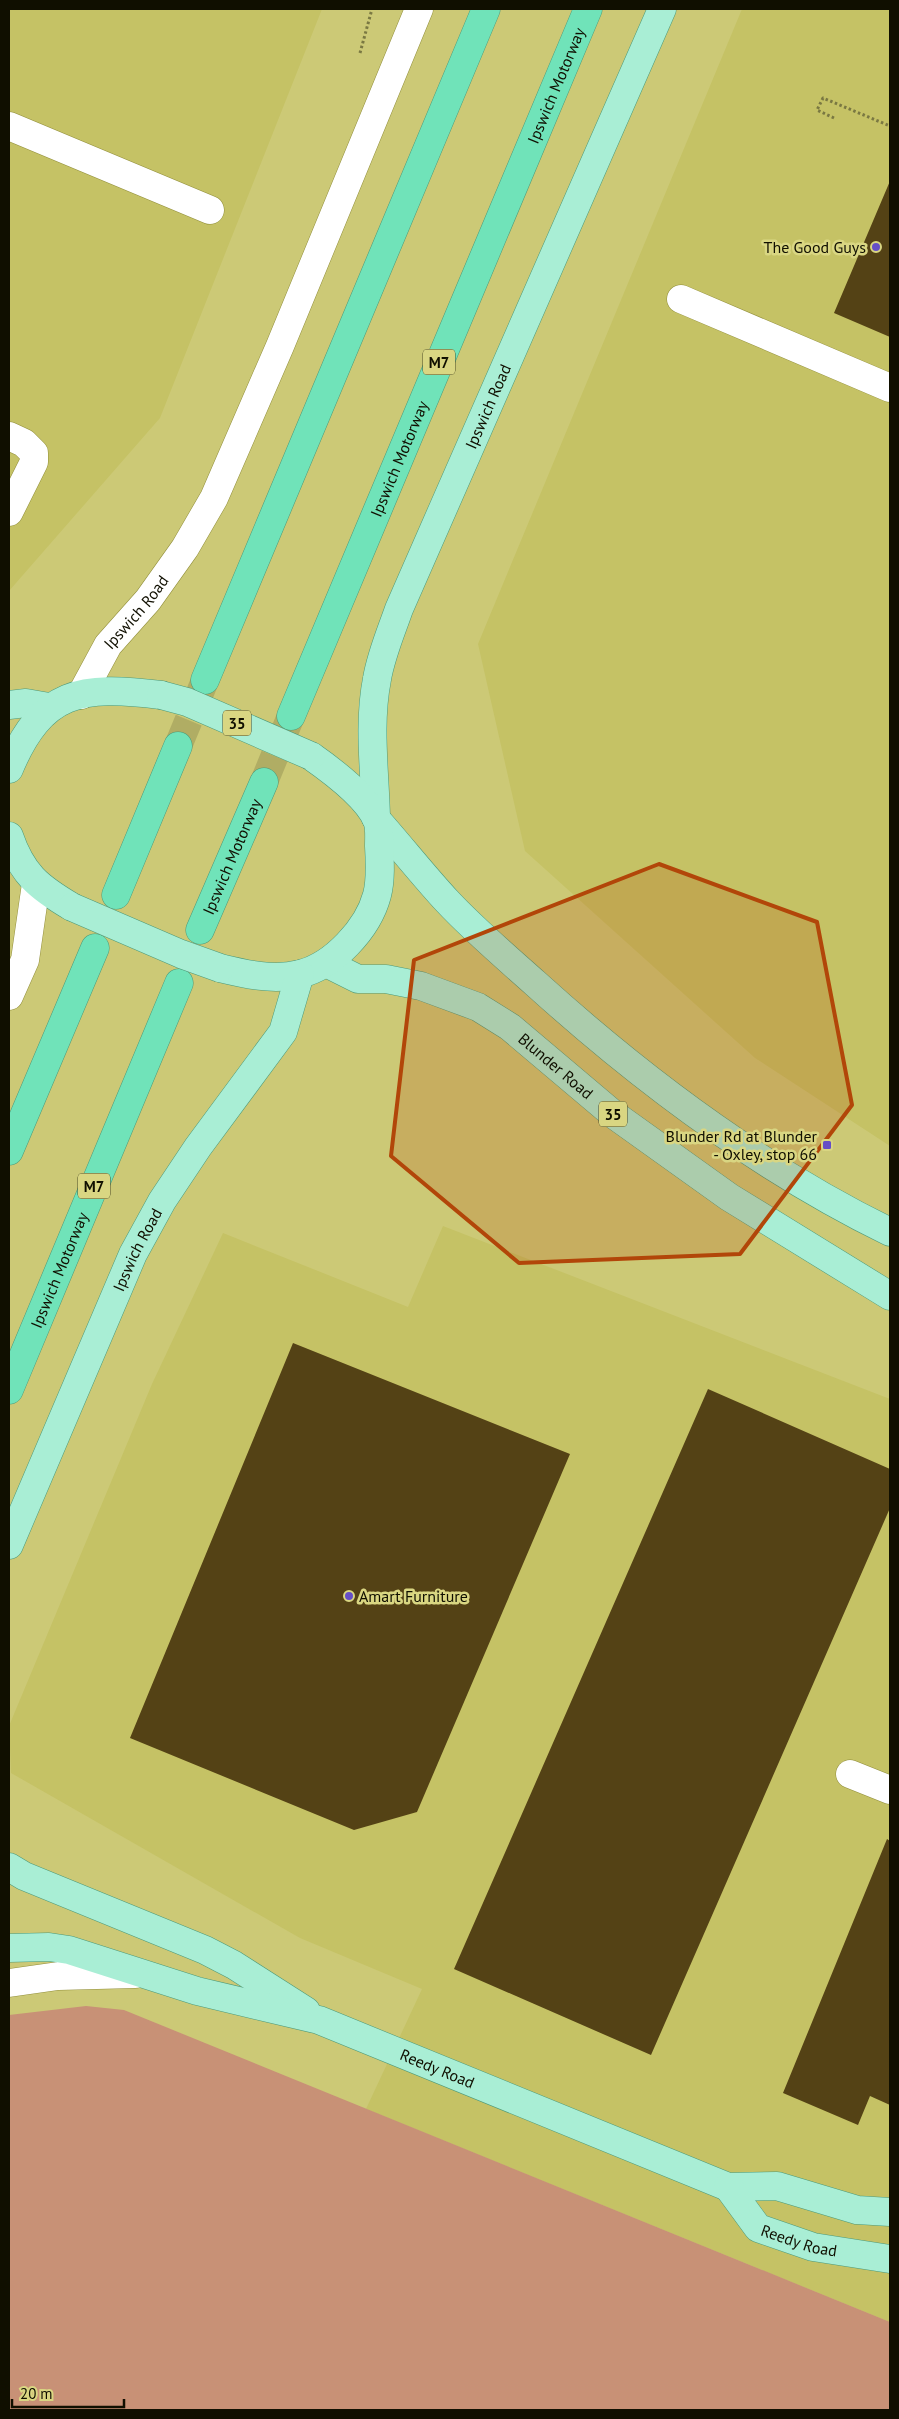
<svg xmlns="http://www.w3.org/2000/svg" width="899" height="2419" font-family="'PT Sans',sans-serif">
<rect width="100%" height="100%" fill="#ccc976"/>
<path fill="#c5c265" d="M 9,9 L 322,9 L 160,418 L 9,591 Z
M 742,9 L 890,9 L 890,1146 L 755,1058 L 525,851 L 478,644 Z
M 443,1226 L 890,1399 L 890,2322 L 366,2109 L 422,1989 L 300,1938 L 11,1773 L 9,1726 L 152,1384 L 223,1233 L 408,1307 Z"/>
<path fill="#c89176" d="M 86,2006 L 124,2010 L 890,2322 L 890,2410 L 9,2410 L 9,2015 Z"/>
<path fill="#544215" d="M 890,181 L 890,337 L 834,313 Z
M 293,1343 L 570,1454 L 417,1812 L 354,1830 L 130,1738 Z
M 708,1389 L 890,1469 L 890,1508 L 651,2055 L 454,1969 Z
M 887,1839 L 890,1841 L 890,2105 L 870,2096 L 858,2125 L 783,2093 Z"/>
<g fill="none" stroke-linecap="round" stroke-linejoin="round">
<path stroke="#b0ad64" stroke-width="28" stroke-dasharray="28 14" stroke-linecap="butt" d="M 178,746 L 204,683
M 264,782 L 291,716"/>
<defs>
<g id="minor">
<path d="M 9,126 L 210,210"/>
<path d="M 681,299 L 890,388"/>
<path d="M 9,436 L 24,443 L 34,453 L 34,462 L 9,512"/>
<path id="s1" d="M 81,695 L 108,645 L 148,600 L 185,548 L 214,498 L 280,346 L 419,9"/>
<path d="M 9,996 L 25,960 L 36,884"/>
<path d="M 850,1774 L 890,1790"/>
<path d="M 9,1983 L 58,1976 L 135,1974"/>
</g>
<g id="major">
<path d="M 9,705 L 26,703 L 49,707"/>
<path d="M 9,769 C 42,690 81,685 161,695"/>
<path id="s2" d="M 376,818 C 375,772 368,725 377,679 C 381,655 391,632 399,609 L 662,9"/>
<path d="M 378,821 C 401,847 423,875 447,901 C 474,930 506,957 535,983 C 642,1080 761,1169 890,1232"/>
<path d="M 9,836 C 22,874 38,887 72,907"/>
<path id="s3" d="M 326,963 L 358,979 L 386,979 L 421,986 L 478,1007 L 510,1027 L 613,1114 L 729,1197 L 890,1296"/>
<path d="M 220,968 C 245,974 274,981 300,974 C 333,966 368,929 377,895 C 381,880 380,862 379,846 C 379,838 380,827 377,820 C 367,797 331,770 311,756"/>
<path id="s4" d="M 9,1545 L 133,1254 L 162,1201 L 198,1147 L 283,1032 L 300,974"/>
<path d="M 9,1867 L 24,1876 L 205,1950 L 234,1965 L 306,2011"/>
<path id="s5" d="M 9,1948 L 49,1947 L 69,1950 L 197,1991 L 319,2020 L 728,2187 L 777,2186 L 857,2210 L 890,2212"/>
<path id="s6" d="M 728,2187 L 758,2228 L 813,2247 L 890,2259"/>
</g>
<g id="highway">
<path d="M 205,680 L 486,9"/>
<path id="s7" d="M 291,716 L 588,9"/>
<path d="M 116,895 L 178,746"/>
<path id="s8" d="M 200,930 L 264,782"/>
<path d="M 9,1151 L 95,948"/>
<path id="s9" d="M 9,1390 L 179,983"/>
</g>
</defs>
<use href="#minor" stroke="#928f3b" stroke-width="29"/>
<use href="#major" stroke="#4e9978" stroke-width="29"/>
<use href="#highway" stroke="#4e9978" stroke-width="29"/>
<path stroke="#7a7842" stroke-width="3" stroke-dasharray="2.5 2.5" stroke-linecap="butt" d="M 360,53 L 372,9
M 834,118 L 817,110 L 823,98 L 890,126"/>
<use href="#minor" stroke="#fff" stroke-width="28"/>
<use href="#major" stroke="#a9eed5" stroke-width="28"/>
<use href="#highway" stroke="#70e3b9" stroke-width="28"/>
<defs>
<path id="major-bridge" d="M 161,695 L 187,702 L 311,756
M 72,907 L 181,954 L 220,968"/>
</defs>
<use href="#major-bridge" stroke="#4e9978" stroke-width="29" stroke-linecap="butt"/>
<use href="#major-bridge" stroke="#a9eed5" stroke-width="28"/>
</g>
<path fill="#b24609" fill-opacity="0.2" stroke="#b24609" stroke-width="4" stroke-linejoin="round" d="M 659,864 L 817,922 L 852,1105 L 740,1254 L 519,1263 L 391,1156 L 414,960 Z"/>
<g fill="#654ec7" stroke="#d9d682" stroke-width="2">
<circle cx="876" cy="247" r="5"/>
<rect x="822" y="1140" width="10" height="10" rx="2.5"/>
<circle cx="349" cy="1596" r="5"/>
</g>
<g text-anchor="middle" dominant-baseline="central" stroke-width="5" stroke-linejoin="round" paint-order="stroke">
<g fill="#d9d682" stroke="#4c4b27" stroke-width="1">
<rect x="423" y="349.5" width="32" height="25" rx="4"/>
<rect x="223" y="710.5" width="28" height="25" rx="4"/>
<rect x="599" y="1101.5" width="28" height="25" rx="4"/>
<rect x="78" y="1173.5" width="32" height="25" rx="4"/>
</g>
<g font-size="15" font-weight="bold" fill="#100f00">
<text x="439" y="362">M7</text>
<text x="237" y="723">35</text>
<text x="613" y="1114">35</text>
<text x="94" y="1186">M7</text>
</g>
<g font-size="16" fill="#100f00" stroke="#d9d682">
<text stroke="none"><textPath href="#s7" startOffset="684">Ipswich Motorway</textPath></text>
<text stroke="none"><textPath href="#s2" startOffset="434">Ipswich Road</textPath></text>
<text stroke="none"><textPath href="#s7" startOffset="279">Ipswich Motorway</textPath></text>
<text stroke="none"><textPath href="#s1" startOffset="100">Ipswich Road</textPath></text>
<text stroke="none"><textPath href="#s8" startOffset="80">Ipswich Motorway</textPath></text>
<text stroke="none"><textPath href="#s3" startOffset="258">Blunder Road</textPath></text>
<text stroke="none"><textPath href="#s4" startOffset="322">Ipswich Road</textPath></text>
<text stroke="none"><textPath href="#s9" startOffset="130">Ipswich Motorway</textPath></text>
<text stroke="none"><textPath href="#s5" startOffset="448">Reedy Road</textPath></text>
<text stroke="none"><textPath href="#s6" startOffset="94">Reedy Road</textPath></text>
</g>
<g font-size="16" fill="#100f00" stroke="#d9d682" text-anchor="end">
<text x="866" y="247">The Good Guys</text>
<text x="817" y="1136">Blunder Rd at Blunder<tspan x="817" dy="18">- Oxley, stop 66</tspan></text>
<text x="359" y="1596" text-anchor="start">Amart Furniture</text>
</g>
</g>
<rect width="899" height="2419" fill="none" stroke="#100f00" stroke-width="20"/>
<path d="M12 2399v8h112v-8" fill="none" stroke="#100f00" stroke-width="2.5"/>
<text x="20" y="2399" font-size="15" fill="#100f00" stroke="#d9d682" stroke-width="4" paint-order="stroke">20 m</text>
</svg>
